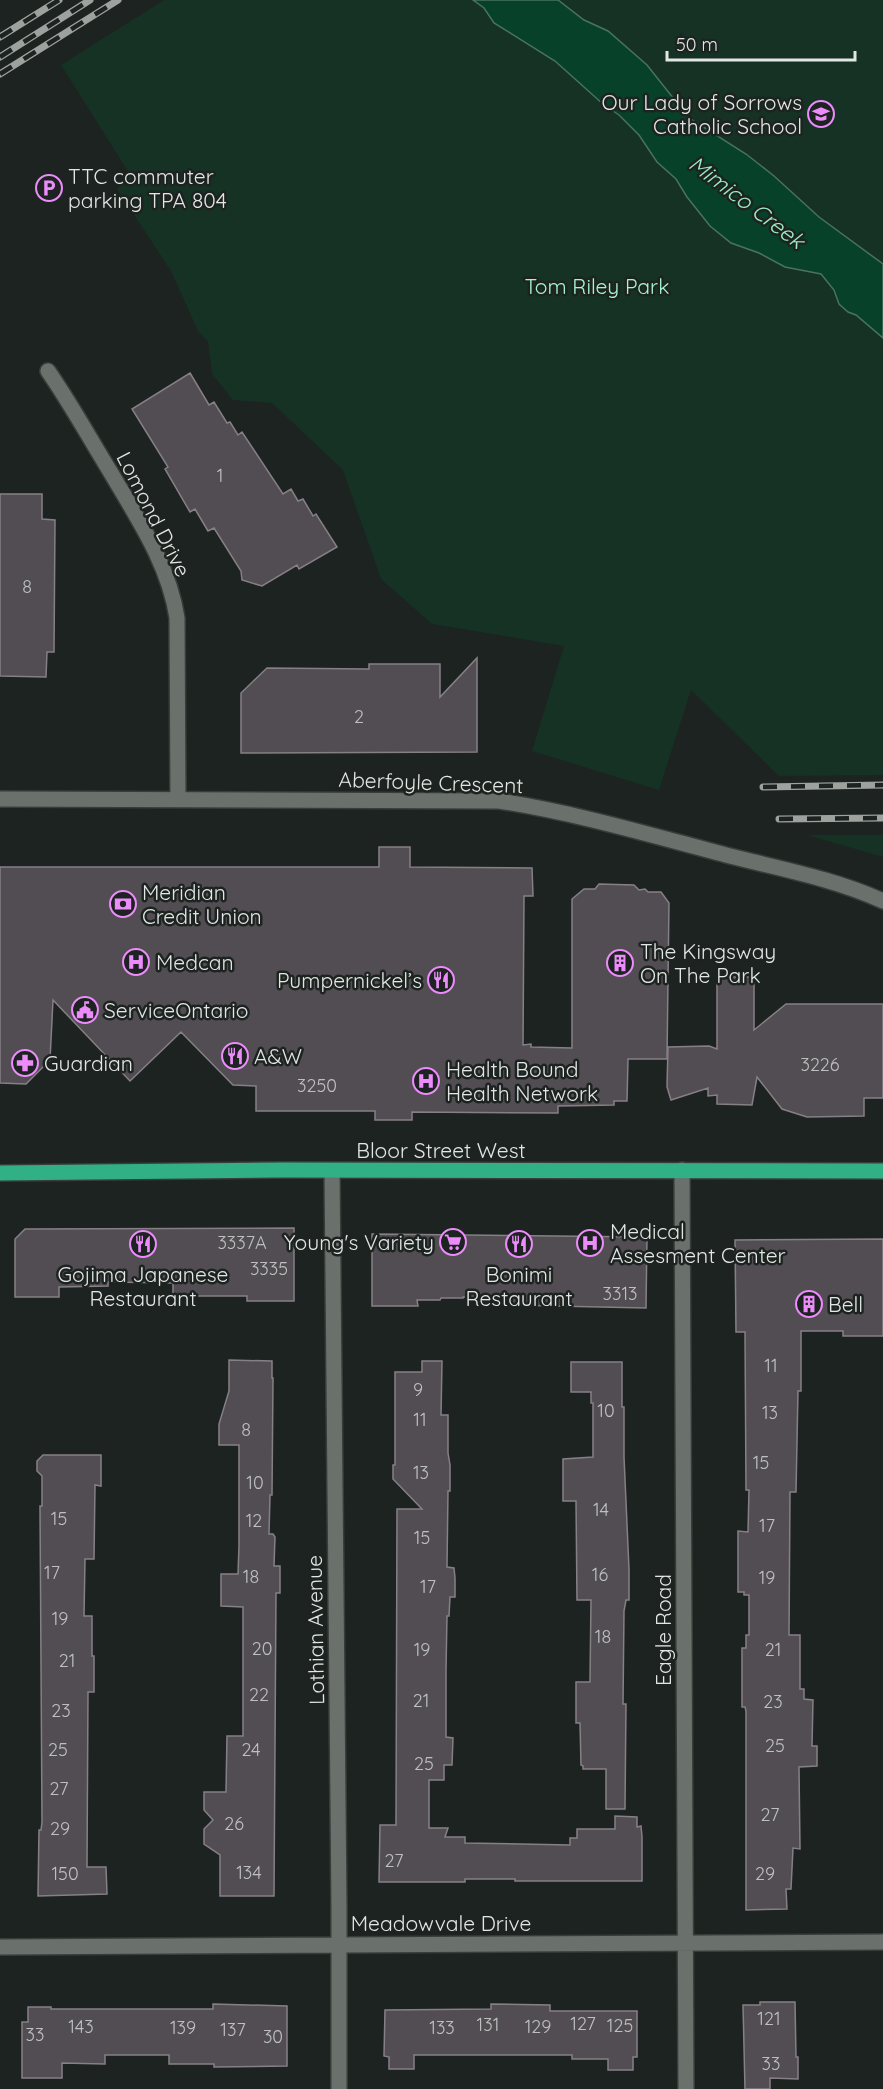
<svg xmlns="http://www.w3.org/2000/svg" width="883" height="2089" font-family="Quicksand,sans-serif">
<rect width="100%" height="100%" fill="#1d2320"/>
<path fill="#153224" d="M 164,0 L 883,0 L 883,775 L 779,776 L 691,690 L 659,790 L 532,751 L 564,646 L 432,624 L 381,579 L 343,470 L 272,403 L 233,400 L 212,374 L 208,341 L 198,331 L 171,271 L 117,189 L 129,173 L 61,65 Z
M 807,835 L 883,835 L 883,857 Z"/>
<path fill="#08412a" stroke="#497262" stroke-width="1.5" d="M 473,0 L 558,0 L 584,20 L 608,31 L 647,65 L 689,118 L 746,154 L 774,176 L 819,217 L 883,264 L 883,338 L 856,315 L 848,312 L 839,304 L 834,290 L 821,274 L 785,267 L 759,253 L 731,243 L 710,226 L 687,197 L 676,179 L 657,162 L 639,135 L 619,115 L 604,105 L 555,61 L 494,23 L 484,8 Z"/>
<path fill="#524d52" stroke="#868086" stroke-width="1.5" d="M 190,373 L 209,405 L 214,402 L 227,423 L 230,422 L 238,435 L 242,432 L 283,494 L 291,489 L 298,501 L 303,499 L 313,516 L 316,514 L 337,547 L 299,569 L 297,565 L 262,586 L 242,580 L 241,571 L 214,528 L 208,531 L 195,509 L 190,512 L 165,469 L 168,467 L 132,409 Z
M 0,494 L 42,494 L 42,519 L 55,520 L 54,652 L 47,652 L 46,677 L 0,676 Z
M 477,658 L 477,752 L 241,753 L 241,693 L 267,668 L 369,669 L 369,664 L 440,664 L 440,697 Z
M 379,847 L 410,847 L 410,867 L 532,868 L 533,896 L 524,896 L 523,1045 L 531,1044 L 531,1047 L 572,1048 L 572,899 L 584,889 L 595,889 L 599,884 L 634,885 L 639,890 L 645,889 L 648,892 L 661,892 L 669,903 L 667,1059 L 628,1059 L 627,1101 L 614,1101 L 614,1105 L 558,1106 L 558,1113 L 412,1112 L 412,1120 L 375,1120 L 375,1111 L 256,1111 L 256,1086 L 233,1085 L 181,1032 L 130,1081 L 53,1000 L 50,1060 L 26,1084 L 0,1083 L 0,867 L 379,867 Z
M 717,977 L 754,977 L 754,1030 L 786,1004 L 883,1004 L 883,1098 L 864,1098 L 864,1116 L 807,1117 L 782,1109 L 757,1077 L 752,1105 L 717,1104 L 717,1095 L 708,1096 L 708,1088 L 671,1100 L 667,1087 L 668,1047 L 709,1046 L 717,1049 Z
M 294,1228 L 294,1301 L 247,1301 L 247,1296 L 173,1296 L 173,1283 L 108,1282 L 108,1286 L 59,1287 L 59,1297 L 15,1297 L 15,1239 L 25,1229 Z
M 372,1234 L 647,1237 L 646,1308 L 506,1305 L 506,1297 L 463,1297 L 463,1298 L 441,1298 L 440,1300 L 417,1300 L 418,1306 L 372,1306 Z
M 883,1239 L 883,1336 L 843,1336 L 843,1331 L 801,1331 L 801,1391 L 798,1391 L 796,1492 L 790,1492 L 789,1635 L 800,1635 L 800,1689 L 804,1689 L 804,1699 L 813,1700 L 812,1746 L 817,1746 L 817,1766 L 799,1767 L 800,1849 L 793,1848 L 791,1889 L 786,1889 L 787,1909 L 746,1910 L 746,1711 L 745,1707 L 742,1707 L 742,1648 L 746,1648 L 746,1635 L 749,1635 L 749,1595 L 744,1595 L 744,1592 L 738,1592 L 738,1531 L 748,1532 L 749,1490 L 746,1490 L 745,1332 L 736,1332 L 735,1240 Z
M 229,1360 L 272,1361 L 272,1378 L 273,1378 L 272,1495 L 270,1495 L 269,1534 L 273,1534 L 275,1537 L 274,1566 L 280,1566 L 280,1593 L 276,1593 L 274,1896 L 220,1896 L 220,1855 L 204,1844 L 204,1829 L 213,1820 L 204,1810 L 204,1792 L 226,1792 L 227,1736 L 243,1736 L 243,1607 L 221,1606 L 221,1574 L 238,1574 L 239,1546 L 239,1445 L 219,1445 L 219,1424 L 229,1391 Z
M 422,1361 L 442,1361 L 441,1415 L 448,1415 L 448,1453 L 450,1465 L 450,1491 L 448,1491 L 447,1567 L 454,1568 L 455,1578 L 455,1597 L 450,1597 L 449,1616 L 447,1616 L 446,1670 L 446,1737 L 453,1738 L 452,1765 L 444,1765 L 444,1780 L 429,1780 L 429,1828 L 448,1828 L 445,1837 L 465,1837 L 465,1843 L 570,1845 L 570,1838 L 577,1838 L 577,1829 L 615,1829 L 615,1816 L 637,1817 L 637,1827 L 641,1826 L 642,1837 L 642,1881 L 515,1881 L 515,1879 L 465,1879 L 465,1882 L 379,1882 L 380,1825 L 396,1825 L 397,1509 L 422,1509 L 393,1479 L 393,1465 L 395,1465 L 395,1372 L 422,1372 Z
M 571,1362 L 622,1362 L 622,1407 L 624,1407 L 624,1457 L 629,1569 L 629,1600 L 626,1600 L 624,1611 L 623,1704 L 626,1704 L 625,1809 L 606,1809 L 606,1769 L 583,1769 L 583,1766 L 581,1765 L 580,1723 L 576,1723 L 576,1682 L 590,1682 L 591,1600 L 577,1600 L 576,1501 L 563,1501 L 563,1459 L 593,1457 L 593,1403 L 591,1403 L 591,1392 L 571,1392 Z
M 43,1455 L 101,1455 L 101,1486 L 95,1485 L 94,1559 L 85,1559 L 84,1616 L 92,1616 L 92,1656 L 94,1656 L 94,1692 L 88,1692 L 87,1867 L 106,1867 L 107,1894 L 38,1896 L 39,1830 L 41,1830 L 42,1822 L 40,1506 L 42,1506 L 42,1476 L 37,1471 L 37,1461 Z
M 760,2002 L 795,2002 L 796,2057 L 798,2057 L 798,2079 L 770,2078 L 770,2089 L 745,2089 L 743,2005 L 760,2005 Z
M 213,2004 L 287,2006 L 287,2066 L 214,2067 L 214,2064 L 169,2064 L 169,2055 L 105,2055 L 105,2064 L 62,2063 L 62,2078 L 22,2078 L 22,2022 L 28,2022 L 28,2007 L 51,2007 L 51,2009 L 213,2009 Z
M 491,2004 L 550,2005 L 550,2011 L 637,2011 L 637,2057 L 633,2057 L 633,2070 L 608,2070 L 608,2059 L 572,2059 L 572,2055 L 414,2055 L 414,2069 L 389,2069 L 389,2057 L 384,2056 L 385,2010 L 491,2009 Z"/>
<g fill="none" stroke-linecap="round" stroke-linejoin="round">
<defs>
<path id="minor" d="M 48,371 C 71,404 90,439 111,473 C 138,519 169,565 177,618 L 178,799
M 0,799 L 499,801 C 577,813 654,836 730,856 C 781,869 835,879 883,901
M 682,1170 L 686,2089
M 332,1171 L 339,1908 L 339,2089
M 0,1947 L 883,1942"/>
<path id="major" d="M 0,1173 L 280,1170 L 883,1171"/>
</defs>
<use href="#minor" stroke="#383d3a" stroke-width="18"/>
<use href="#major" stroke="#383d3a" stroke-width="18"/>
<use href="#minor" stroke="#6a716d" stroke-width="15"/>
<use href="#major" stroke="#30b084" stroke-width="15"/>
<defs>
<path id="rail" d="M 0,37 L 59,0
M 0,57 L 90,0
M 0,74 L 118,0
M 763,787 L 883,785
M 779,819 L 883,818"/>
</defs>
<use href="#rail" stroke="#9da29f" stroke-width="7"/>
<use href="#rail" stroke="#1d2320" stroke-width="4.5" stroke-dasharray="14" stroke-linecap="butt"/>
</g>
<defs>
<symbol id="school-ring" viewBox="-11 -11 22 22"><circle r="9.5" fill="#1d2320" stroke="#ec8cfb" stroke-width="1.5"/><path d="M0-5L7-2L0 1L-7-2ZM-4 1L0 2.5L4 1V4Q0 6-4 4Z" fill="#ec8cfb"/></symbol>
<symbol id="parking-ring" viewBox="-11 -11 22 22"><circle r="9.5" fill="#1d2320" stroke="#ec8cfb" stroke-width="1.5"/><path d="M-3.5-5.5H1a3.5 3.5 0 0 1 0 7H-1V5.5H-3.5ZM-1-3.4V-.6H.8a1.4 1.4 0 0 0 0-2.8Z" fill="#ec8cfb"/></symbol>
<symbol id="bank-ring" viewBox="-11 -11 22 22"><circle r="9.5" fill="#1d2320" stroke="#ec8cfb" stroke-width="1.5"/><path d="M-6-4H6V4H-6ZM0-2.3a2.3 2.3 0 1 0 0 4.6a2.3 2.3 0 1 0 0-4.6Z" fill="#ec8cfb"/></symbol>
<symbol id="hospital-ring" viewBox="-11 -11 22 22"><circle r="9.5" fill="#1d2320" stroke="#ec8cfb" stroke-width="1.5"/><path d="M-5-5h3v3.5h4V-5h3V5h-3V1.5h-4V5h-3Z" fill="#ec8cfb"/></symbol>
<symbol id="building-ring" viewBox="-11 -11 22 22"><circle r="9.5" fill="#1d2320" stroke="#ec8cfb" stroke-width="1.5"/><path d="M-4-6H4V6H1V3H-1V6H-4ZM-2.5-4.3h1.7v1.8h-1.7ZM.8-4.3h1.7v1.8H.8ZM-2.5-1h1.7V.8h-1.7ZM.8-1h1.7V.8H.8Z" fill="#ec8cfb"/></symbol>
<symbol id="restaurant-ring" viewBox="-11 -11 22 22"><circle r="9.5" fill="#1d2320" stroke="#ec8cfb" stroke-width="1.5"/><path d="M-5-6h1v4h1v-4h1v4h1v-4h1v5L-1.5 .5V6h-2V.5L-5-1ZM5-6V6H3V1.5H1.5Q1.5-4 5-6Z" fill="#ec8cfb"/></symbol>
<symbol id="civic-ring" viewBox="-11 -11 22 22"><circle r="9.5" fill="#1d2320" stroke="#ec8cfb" stroke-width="1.5"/><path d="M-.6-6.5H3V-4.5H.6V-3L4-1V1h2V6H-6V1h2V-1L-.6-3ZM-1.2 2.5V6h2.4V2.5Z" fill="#ec8cfb"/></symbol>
<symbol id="pharmacy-ring" viewBox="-11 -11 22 22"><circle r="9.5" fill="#1d2320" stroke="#ec8cfb" stroke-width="1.5"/><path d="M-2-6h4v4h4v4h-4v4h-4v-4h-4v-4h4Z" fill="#ec8cfb"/></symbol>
<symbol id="supermarket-ring" viewBox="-11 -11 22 22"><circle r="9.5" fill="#1d2320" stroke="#ec8cfb" stroke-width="1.5"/><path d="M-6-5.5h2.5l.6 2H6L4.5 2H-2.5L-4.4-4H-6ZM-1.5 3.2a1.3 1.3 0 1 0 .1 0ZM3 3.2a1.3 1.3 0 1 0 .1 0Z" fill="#ec8cfb"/></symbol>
</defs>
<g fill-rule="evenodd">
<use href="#school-ring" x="806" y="99" width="30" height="30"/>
<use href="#parking-ring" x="34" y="173" width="30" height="30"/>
<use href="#bank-ring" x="108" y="889" width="30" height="30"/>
<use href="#hospital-ring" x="121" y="947" width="30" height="30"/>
<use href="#building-ring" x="605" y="948" width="30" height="30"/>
<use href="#restaurant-ring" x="426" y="965" width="30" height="30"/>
<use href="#civic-ring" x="70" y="995" width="30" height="30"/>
<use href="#restaurant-ring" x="220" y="1041" width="30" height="30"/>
<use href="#pharmacy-ring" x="10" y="1048" width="30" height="30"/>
<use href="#hospital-ring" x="411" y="1066" width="30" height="30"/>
<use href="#supermarket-ring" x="438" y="1227" width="30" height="30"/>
<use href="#hospital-ring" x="575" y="1228" width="30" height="30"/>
<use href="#restaurant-ring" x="128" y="1229" width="30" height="30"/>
<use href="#restaurant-ring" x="504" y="1229" width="30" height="30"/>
<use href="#building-ring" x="794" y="1289" width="30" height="30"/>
</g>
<g text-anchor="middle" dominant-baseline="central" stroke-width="5" stroke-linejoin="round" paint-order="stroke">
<g font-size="18" fill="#bec0c0">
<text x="220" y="475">1</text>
<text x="27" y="586">8</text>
<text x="359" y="716">2</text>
<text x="820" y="1064">3226</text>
<text x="317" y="1085">3250</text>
<text x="242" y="1242">3337A</text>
<text x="269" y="1268">3335</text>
<text x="620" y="1293">3313</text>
<text x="771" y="1365">11</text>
<text x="418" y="1389">9</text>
<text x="606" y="1410">10</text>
<text x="770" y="1412">13</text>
<text x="420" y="1419">11</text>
<text x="246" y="1429">8</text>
<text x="761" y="1462">15</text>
<text x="421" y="1472">13</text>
<text x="255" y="1482">10</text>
<text x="601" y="1509">14</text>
<text x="59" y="1518">15</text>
<text x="254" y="1520">12</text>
<text x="767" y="1525">17</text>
<text x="422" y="1537">15</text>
<text x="52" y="1572">17</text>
<text x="600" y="1574">16</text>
<text x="251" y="1576">18</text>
<text x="767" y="1577">19</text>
<text x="428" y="1586">17</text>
<text x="60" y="1618">19</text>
<text x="603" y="1636">18</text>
<text x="262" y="1648">20</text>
<text x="422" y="1649">19</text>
<text x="773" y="1649">21</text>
<text x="67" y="1660">21</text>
<text x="259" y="1694">22</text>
<text x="421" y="1700">21</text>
<text x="773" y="1701">23</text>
<text x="61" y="1710">23</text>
<text x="775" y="1745">25</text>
<text x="58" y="1749">25</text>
<text x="251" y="1749">24</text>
<text x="424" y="1763">25</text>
<text x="59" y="1788">27</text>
<text x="770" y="1814">27</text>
<text x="234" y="1823">26</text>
<text x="60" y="1828">29</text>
<text x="394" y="1860">27</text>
<text x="249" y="1872">134</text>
<text x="65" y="1873">150</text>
<text x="765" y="1873">29</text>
<text x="769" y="2018">121</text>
<text x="583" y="2023">127</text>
<text x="488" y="2024">131</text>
<text x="620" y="2025">125</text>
<text x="81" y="2026">143</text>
<text x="538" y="2026">129</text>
<text x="183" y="2027">139</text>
<text x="442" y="2027">133</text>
<text x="233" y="2029">137</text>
<text x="35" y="2034">33</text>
<text x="273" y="2036">30</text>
<text x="771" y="2063">33</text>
</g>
<g font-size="21" fill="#e2e6e4" stroke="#1d2320" text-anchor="start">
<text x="802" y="102" text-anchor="end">Our Lady of Sorrows<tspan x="802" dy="24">Catholic School</tspan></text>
<text x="68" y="176">TTC commuter<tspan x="68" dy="24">parking TPA 804</tspan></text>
<text x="142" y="892">Meridian<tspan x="142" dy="24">Credit Union</tspan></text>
<text x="640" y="951">The Kingsway<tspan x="640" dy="24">On The Park</tspan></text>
<text x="156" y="962">Medcan</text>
<text x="422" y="980" text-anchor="end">Pumpernickel’s</text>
<text x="104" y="1010">ServiceOntario</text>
<text x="254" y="1056">A&amp;W</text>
<text x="44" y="1063">Guardian</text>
<text x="446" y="1069">Health Bound<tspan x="446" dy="24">Health Network</tspan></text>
<text x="610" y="1231">Medical<tspan x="610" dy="24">Assesment Center</tspan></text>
<text x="434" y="1242" text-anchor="end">Young's Variety</text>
<text x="143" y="1274" text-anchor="middle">Gojima Japanese<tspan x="143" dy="24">Restaurant</tspan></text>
<text x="519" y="1274" text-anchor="middle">Bonimi<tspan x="519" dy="24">Restaurant</tspan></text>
<text x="828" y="1304">Bell</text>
</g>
<g font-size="21" fill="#a5f6cc" stroke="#1d2320">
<text x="597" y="286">Tom Riley Park</text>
</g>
<g font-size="21" fill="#e2e6e4" stroke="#1d2320">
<text transform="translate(154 514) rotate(63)">Lomond Drive</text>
<text transform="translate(431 782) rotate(2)">Aberfoyle Crescent</text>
<text x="441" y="1150">Bloor Street West</text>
<text transform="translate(315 1630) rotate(-91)">Lothian Avenue</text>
<text transform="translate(663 1630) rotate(-90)">Eagle Road</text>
<text x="441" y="1923">Meadowvale Drive</text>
</g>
<g font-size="22" font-style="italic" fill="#9cedc3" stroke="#1d2320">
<text transform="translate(747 202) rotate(37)">Mimico Creek</text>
</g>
</g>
<path d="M667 51v9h188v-9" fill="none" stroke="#e2e6e4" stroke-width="3"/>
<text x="676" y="51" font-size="18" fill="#e2e6e4" stroke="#1d2320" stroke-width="4.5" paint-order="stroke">50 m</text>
</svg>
